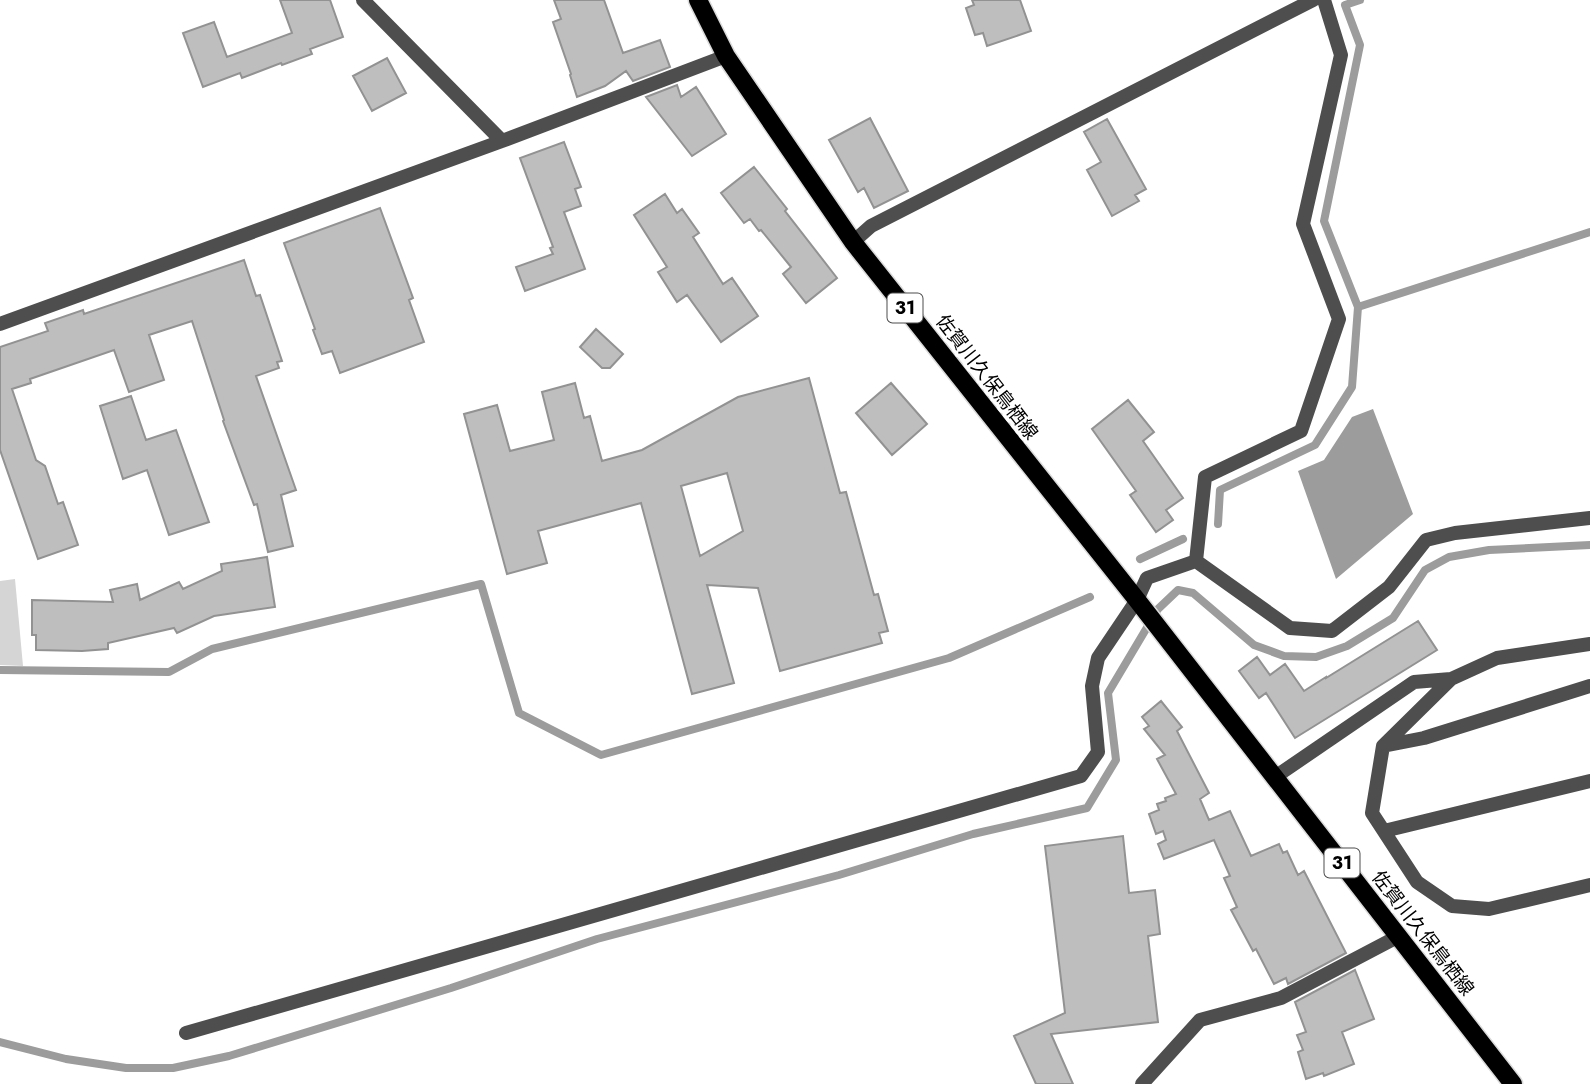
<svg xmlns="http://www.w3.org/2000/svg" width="1590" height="1084" font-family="Jost,'Noto Sans JP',sans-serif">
<rect width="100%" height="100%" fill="#fff"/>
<path fill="#d5d5d5" d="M 15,579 L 23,666 L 0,665 L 0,581 Z"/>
<path fill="#9c9c9c" d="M 1373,409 L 1413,514 L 1336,579 L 1298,471 L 1324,460 L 1352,417 Z"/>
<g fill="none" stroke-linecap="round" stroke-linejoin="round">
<path stroke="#9c9c9c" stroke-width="8" d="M 1358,307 L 1324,221 L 1360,45 L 1345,5 L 1360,0
M 1218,524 L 1220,490 L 1315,445 L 1352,387 L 1358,307 L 1590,232
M 1140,559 L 1183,539
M 0,670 L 169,672 L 212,649 L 481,584 L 519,713 L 601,755 L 949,658 L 1090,597
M 0,1042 L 66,1059 L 126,1068 L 173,1068 L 229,1056 L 451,988 L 597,939 L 839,875 L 973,834 L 1087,808 L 1116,760 L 1108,693 L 1158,609 L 1178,590 L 1193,593 L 1254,645 L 1284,656 L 1316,657 L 1347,646 L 1393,618 L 1425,570 L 1449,557 L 1489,550 L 1590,545"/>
</g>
<path fill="#bebebe" stroke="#929292" stroke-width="2" fill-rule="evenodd" d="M 280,0 L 330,0 L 343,37 L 310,49 L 312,54 L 282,65 L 281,63 L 242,78 L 240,73 L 203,87 L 183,33 L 214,22 L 227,57 L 292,33 Z
M 554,0 L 604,0 L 623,53 L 660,40 L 670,67 L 633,81 L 626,71 L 605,86 L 577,97 L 570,75 L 571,74 L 553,22 L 561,19 Z
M 972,0 L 1020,0 L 1031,31 L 987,46 L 983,33 L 975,35 L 966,8 L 974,5 Z
M 387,58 L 406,93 L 372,111 L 353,76 Z
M 677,85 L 681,97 L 696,87 L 726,134 L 692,156 L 646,97 Z
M 870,118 L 908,191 L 874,208 L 864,188 L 858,192 L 829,140 Z
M 1107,119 L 1146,189 L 1135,195 L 1139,201 L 1112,216 L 1087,170 L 1101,162 L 1084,132 Z
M 564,142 L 581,187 L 575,189 L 581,206 L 564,212 L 585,269 L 525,291 L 516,267 L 553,254 L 550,248 L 553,247 L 520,158 Z
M 754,167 L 787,209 L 785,211 L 837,278 L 806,303 L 783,274 L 791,267 L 761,230 L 759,231 L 750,219 L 744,223 L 721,193 Z
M 665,194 L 677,213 L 682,209 L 699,233 L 693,237 L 723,284 L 732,278 L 758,316 L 721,342 L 687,295 L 677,302 L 658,272 L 667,267 L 634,215 Z
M 380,208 L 413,298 L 409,300 L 424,342 L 340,373 L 332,351 L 322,354 L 313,330 L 315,329 L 284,243 Z
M 244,260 L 256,296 L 260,295 L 282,361 L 277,362 L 279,368 L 256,376 L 296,490 L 281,495 L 293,546 L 268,552 L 257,504 L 254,505 L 223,421 L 224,420 L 192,321 L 149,335 L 164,380 L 129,392 L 114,350 L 30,379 L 31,383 L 12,389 L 36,460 L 45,466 L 58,504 L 63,502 L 78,545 L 38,559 L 0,450 L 0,347 L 48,331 L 45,323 L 83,310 L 84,314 Z
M 596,329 L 623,354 L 610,368 L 602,368 L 580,347 Z
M 809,378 L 840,493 L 846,492 L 874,595 L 878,594 L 888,631 L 879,633 L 882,643 L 780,671 L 758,588 L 707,585 L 734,683 L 692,694 L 641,503 L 538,531 L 547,563 L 507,574 L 464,414 L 497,405 L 510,451 L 554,440 L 542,392 L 575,383 L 584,418 L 590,416 L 602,461 L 642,450 L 738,397 ZM 727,473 L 743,531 L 700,556 L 681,486 Z
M 891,383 L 927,424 L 892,455 L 856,413 Z
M 131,396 L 146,440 L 176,430 L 209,522 L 169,535 L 147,470 L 123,479 L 100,406 Z
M 1128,400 L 1154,432 L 1143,441 L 1183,498 L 1166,510 L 1173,520 L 1156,532 L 1130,495 L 1136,491 L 1092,429 Z
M 267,557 L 275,607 L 214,616 L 177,633 L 174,628 L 108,643 L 108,649 L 82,651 L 36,650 L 36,635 L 32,635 L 32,600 L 113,602 L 110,590 L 137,584 L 140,600 L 179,582 L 183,589 L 222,571 L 221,564 Z
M 1418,621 L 1437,650 L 1295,738 L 1266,693 L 1259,698 L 1239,671 L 1257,657 L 1270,675 L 1285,664 L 1304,691 L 1326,677 L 1326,678 Z
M 1161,701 L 1182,727 L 1177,731 L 1209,793 L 1200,799 L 1209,820 L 1230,811 L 1251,856 L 1279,844 L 1283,853 L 1287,851 L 1298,875 L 1304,871 L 1346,953 L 1288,984 L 1286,978 L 1274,984 L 1256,949 L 1253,951 L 1231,910 L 1237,907 L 1224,878 L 1230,876 L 1214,840 L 1164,859 L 1158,844 L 1166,840 L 1163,831 L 1156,834 L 1149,814 L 1159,810 L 1157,804 L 1166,801 L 1165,798 L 1176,794 L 1157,759 L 1165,755 L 1144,729 L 1149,726 L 1142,717 Z
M 1123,836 L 1129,893 L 1155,890 L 1160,934 L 1148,936 L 1158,1022 L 1051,1034 L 1073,1084 L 1036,1084 L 1014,1036 L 1065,1013 L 1045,846 Z
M 1355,970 L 1374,1019 L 1342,1032 L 1354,1064 L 1324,1076 L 1323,1073 L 1306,1079 L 1298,1052 L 1303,1050 L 1297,1035 L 1306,1032 L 1295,1002 Z"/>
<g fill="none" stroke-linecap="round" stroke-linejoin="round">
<defs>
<path id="primary" d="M 698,0 L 726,56 L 853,242 L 1137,600 L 1513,1084"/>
</defs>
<use href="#primary" stroke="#dbdbdb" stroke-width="21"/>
<path stroke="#4e4e4e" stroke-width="14" d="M 1590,644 L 1497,658 L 1451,679 L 1383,746 L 1372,813 L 1417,882 L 1452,906 L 1489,909 L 1590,885
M 1383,746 L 1424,738 L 1590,686
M 1275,777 L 1414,682 L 1451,679
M 1384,831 L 1590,781"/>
<path stroke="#4e4e4e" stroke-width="14" d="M 363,0 L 502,141
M 853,242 L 871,226 L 1313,0
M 0,324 L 502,141 L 726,56
M 1196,561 L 1290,628 L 1332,631 L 1389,587 L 1426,540 L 1455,533 L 1590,518
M 186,1033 L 1081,776 L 1098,752 L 1092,686 L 1098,658 L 1137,600 L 1147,578 L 1196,561 L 1205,477 L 1301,431 L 1339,319 L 1303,224 L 1341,55 L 1324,0
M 1142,1084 L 1200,1020 L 1281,998 L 1399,936"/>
<use href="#primary" stroke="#000" stroke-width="18"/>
</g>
<g text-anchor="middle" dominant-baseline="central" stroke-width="7" stroke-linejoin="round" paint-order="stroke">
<g fill="#fff" stroke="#4c4c4c" stroke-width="2">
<rect x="887.5" y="293.5" width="35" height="29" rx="5"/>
<rect x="1324.5" y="848.5" width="35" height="29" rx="5"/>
</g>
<g font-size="18" font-weight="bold" fill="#000">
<text x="905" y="308">31</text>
<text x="1342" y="863">31</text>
</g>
<g font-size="19" fill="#000" stroke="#fff">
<text transform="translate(987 377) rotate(52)">佐賀川久保鳥栖線</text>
<text transform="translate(1423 933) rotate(52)">佐賀川久保鳥栖線</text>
</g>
</g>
</svg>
